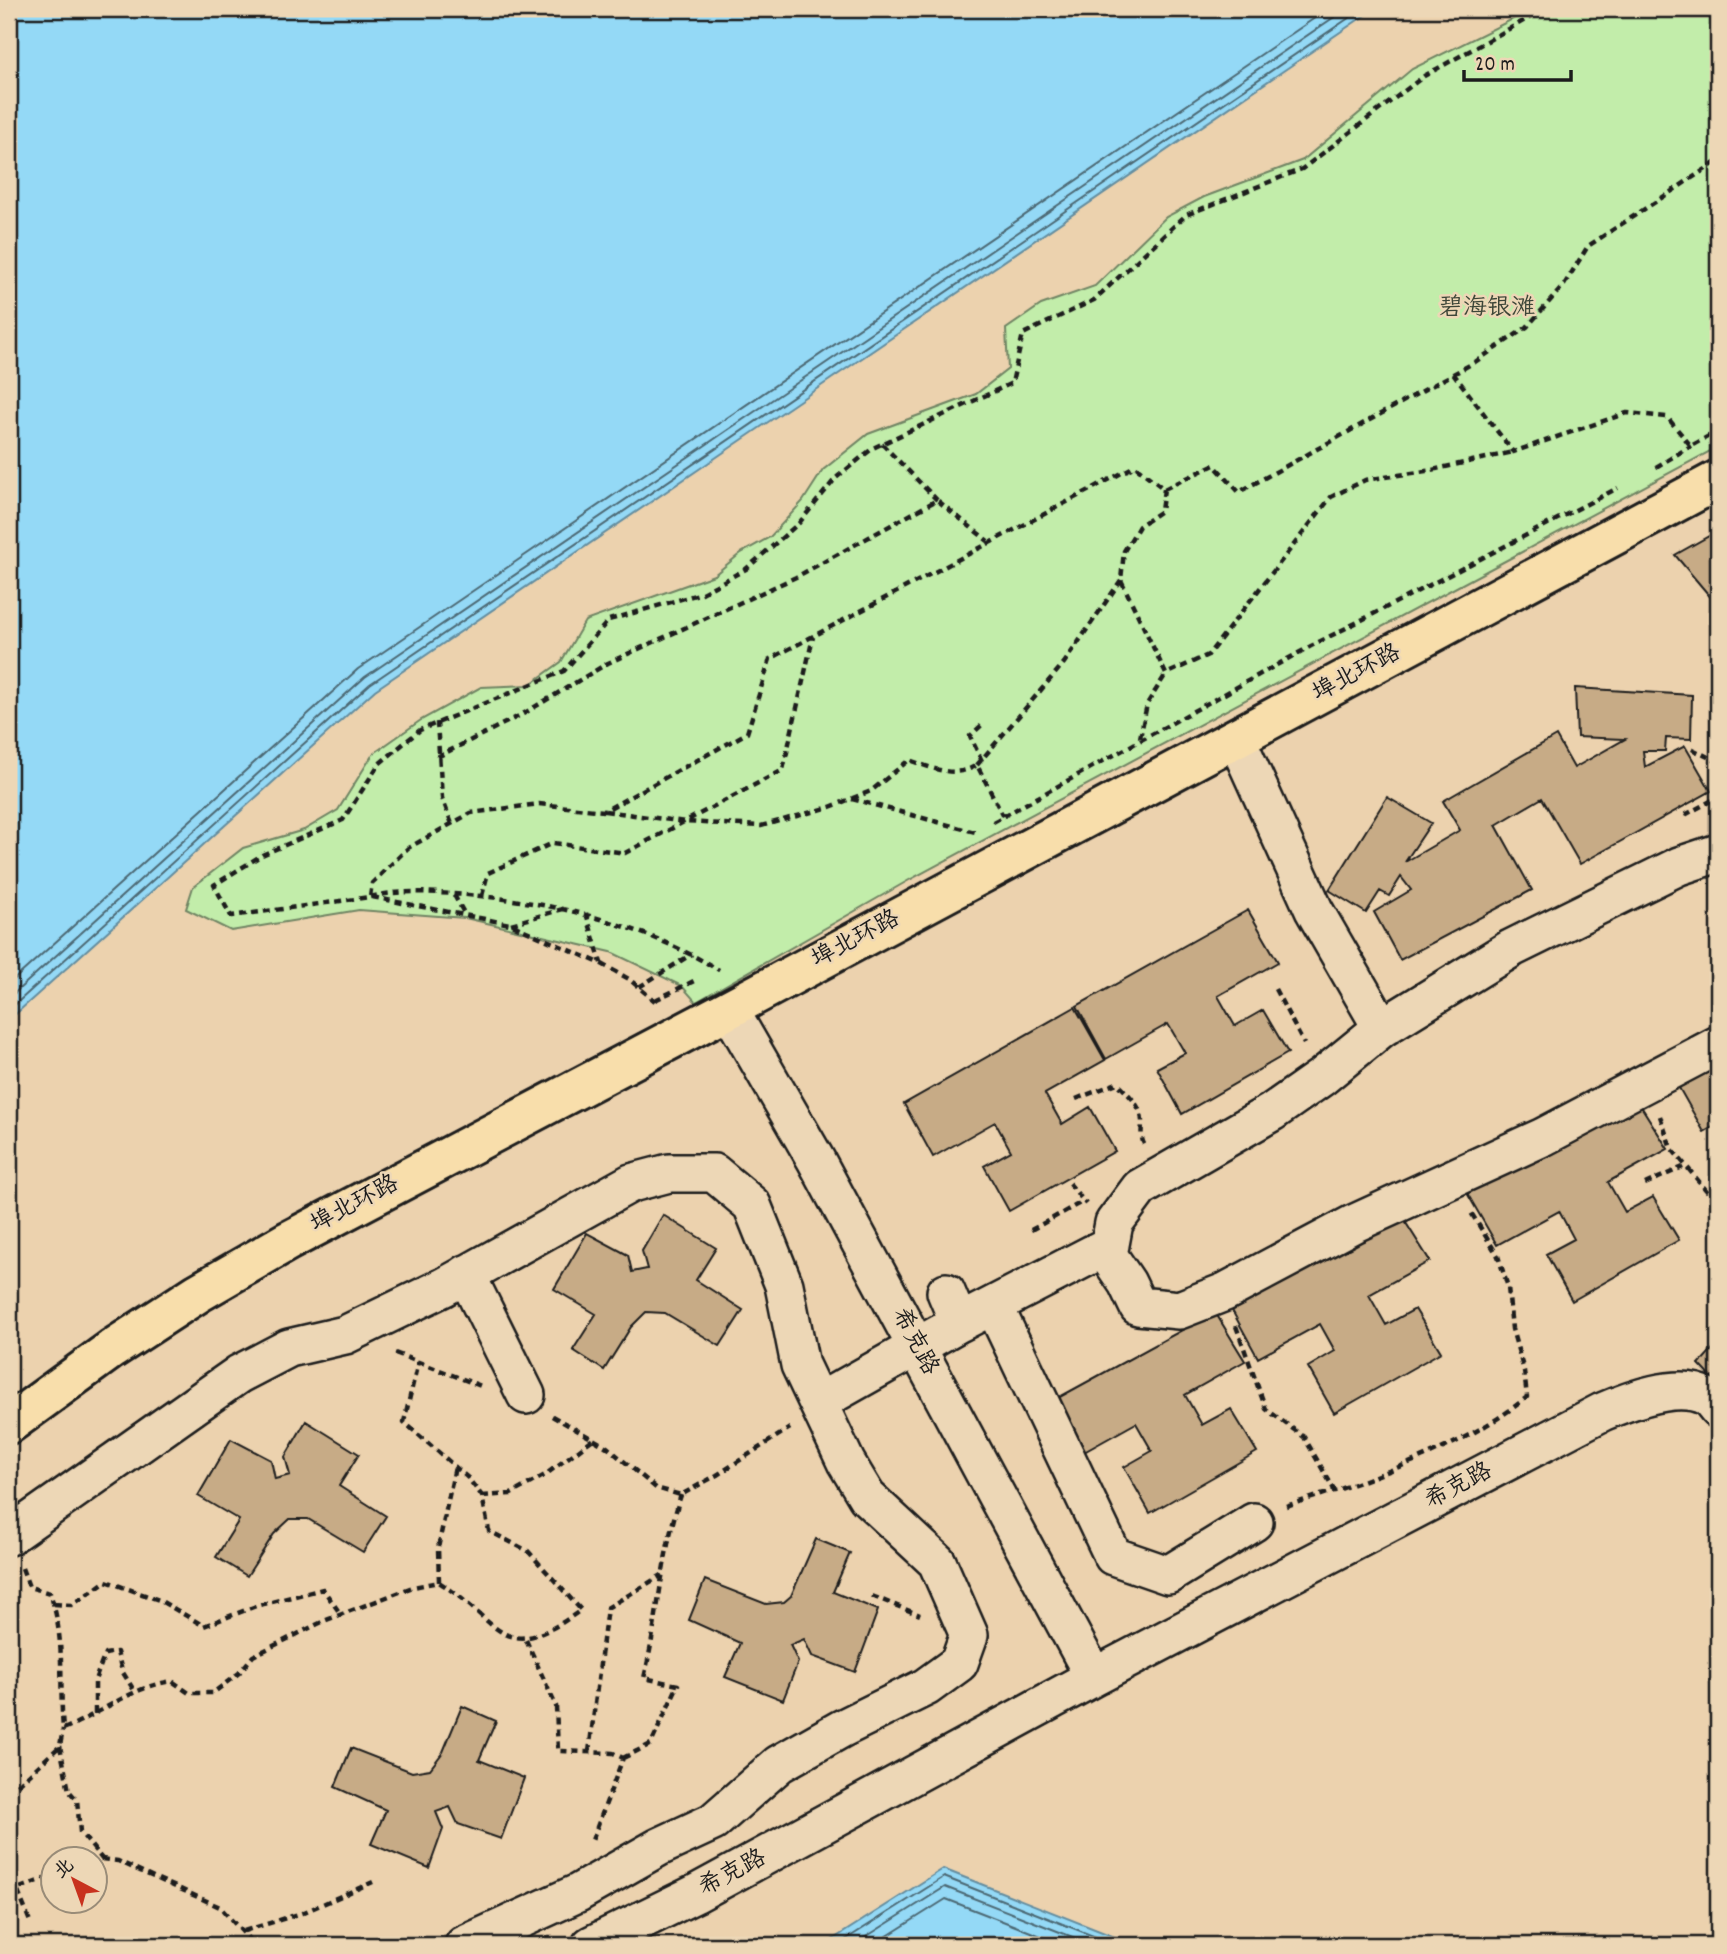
<svg xmlns="http://www.w3.org/2000/svg" width="1727" height="1954" font-family="Dekko,'LXGW WenKai TC',sans-serif">
<rect width="100%" height="100%" fill="#ecd2ae"/>
<filter id="ink" filterUnits="userSpaceOnUse"><feTurbulence type="fractalNoise" baseFrequency=".0143" numOctaves="2"/><feDisplacementMap in="SourceGraphic" scale="14" xChannelSelector="R" yChannelSelector="G"/><feConvolveMatrix kernelMatrix="1 2 1 2 8 2 1 2 1" color-interpolation-filters="sRGB"/></filter>
<g filter="url(#ink)">
<path fill="#c2edaa" stroke="#6f8463" stroke-width="2" d="M 1533,9 L 1718,9 L 1718,447 L 911,879 L 696,1002 L 682,986 L 611,952 L 465,918 L 359,910 L 231,931 L 186,909 L 193,887 L 243,848 L 304,830 L 338,810 L 373,754 L 421,720 L 481,687 L 529,685 L 561,662 L 585,621 L 714,575 L 741,553 L 770,537 L 803,501 L 823,470 L 868,434 L 976,394 L 1008,369 L 1006,329 L 1041,305 L 1095,286 L 1166,217 L 1204,197 L 1303,160 L 1412,69 Z"/>
<path fill="#94d9f6" stroke="#648d9f" stroke-width="2" d="M 9,9 L 1374,9 L 375,690 L 9,1020 Z
M 943,1869 L 1135,1945 L 824,1945 Z"/>
<g fill="none" stroke-linecap="round" stroke-linejoin="round">
<path stroke="#4c6873" stroke-width="2" d="M 9,984 L 358,669 L 1328,9
M 9,998 L 365,677 L 1346,9
M 9,1010 L 370,684 L 1362,9
M 837,1945 L 944,1877 L 1116,1945
M 853,1945 L 945,1887 L 1093,1945
M 873,1945 L 946,1899 L 1064,1945"/>
</g>
<path fill="#c7ab86" stroke="#1c1c1c" stroke-width="2" d="M 1718,531 L 1718,606 L 1675,555 Z
M 1575,688 L 1692,695 L 1691,739 L 1666,738 L 1665,751 L 1643,751 L 1645,767 L 1685,746 L 1711,791 L 1580,864 L 1542,798 L 1496,825 L 1532,890 L 1400,960 L 1374,912 L 1411,890 L 1401,877 L 1389,896 L 1380,891 L 1366,913 L 1329,890 L 1387,797 L 1431,823 L 1405,862 L 1460,830 L 1443,801 L 1556,736 L 1574,768 L 1625,739 L 1577,737 Z
M 1248,910 L 1278,962 L 1218,996 L 1235,1026 L 1263,1010 L 1288,1053 L 1182,1114 L 1157,1068 L 1185,1053 L 1168,1024 L 1106,1059 L 1077,1006 Z
M 1075,1007 L 1105,1060 L 1045,1094 L 1062,1124 L 1090,1107 L 1115,1151 L 1009,1211 L 984,1166 L 1011,1151 L 995,1122 L 933,1157 L 904,1104 Z
M 1718,1055 L 1718,1124 L 1704,1132 L 1674,1079 Z
M 1637,1100 L 1668,1149 L 1608,1182 L 1625,1212 L 1653,1197 L 1679,1240 L 1572,1301 L 1546,1254 L 1574,1239 L 1559,1211 L 1497,1245 L 1467,1193 Z
M 1399,1212 L 1430,1261 L 1369,1295 L 1386,1325 L 1415,1309 L 1441,1352 L 1334,1413 L 1308,1367 L 1335,1351 L 1320,1324 L 1258,1358 L 1229,1305 Z
M 663,1215 L 716,1248 L 696,1280 L 743,1310 L 720,1346 L 665,1313 L 646,1312 L 631,1327 L 604,1370 L 573,1350 L 596,1314 L 554,1289 L 587,1233 L 628,1255 L 632,1272 L 647,1269 L 642,1251 Z
M 1215,1312 L 1245,1361 L 1185,1395 L 1202,1425 L 1231,1409 L 1257,1452 L 1150,1513 L 1124,1467 L 1152,1451 L 1136,1423 L 1075,1457 L 1045,1405 Z
M 1718,1343 L 1718,1384 L 1699,1364 Z
M 306,1421 L 359,1454 L 339,1486 L 386,1516 L 363,1552 L 308,1519 L 290,1519 L 274,1534 L 247,1576 L 216,1557 L 239,1520 L 198,1496 L 231,1439 L 271,1460 L 275,1479 L 290,1475 L 285,1457 Z
M 816,1539 L 850,1553 L 833,1592 L 878,1610 L 855,1672 L 812,1656 L 804,1639 L 790,1645 L 798,1662 L 783,1700 L 725,1677 L 740,1643 L 689,1620 L 705,1580 L 766,1604 L 784,1602 L 791,1596 Z
M 9,1681 L 18,1692 L 9,1700 Z
M 462,1706 L 496,1721 L 479,1760 L 524,1778 L 501,1839 L 458,1824 L 450,1807 L 436,1812 L 443,1829 L 429,1868 L 371,1844 L 386,1810 L 335,1787 L 351,1748 L 412,1772 L 430,1769 L 443,1752 Z
M 90,1938 L 92,1945 L 68,1945 Z"/>
<g fill="none" stroke-linecap="round" stroke-linejoin="round">
<defs>
<path id="minor" d="M 1236,738 L 1314,910 L 1382,1028
M 1718,853 L 1679,866 L 1512,948 L 1382,1028 L 1322,1077 L 1272,1112 L 1140,1188 L 1114,1223 L 1108,1255 L 1127,1283 L 1138,1306 L 1179,1310 L 1225,1292 L 1353,1224 L 1543,1137 L 1718,1045
M 729,1009 L 816,1160 L 1094,1677
M 466,1274 L 526,1395
M 946,1292 L 959,1323
M 994,1306 L 1113,1556 L 1168,1575 L 1254,1522
M 819,1402 L 959,1323 L 1110,1245
M 9,1536 L 239,1374 L 289,1348 L 345,1335 L 444,1287 L 631,1183 L 669,1173 L 714,1173 L 752,1205 L 784,1285 L 800,1365 L 846,1462 L 867,1497 L 937,1562 L 969,1635 L 959,1663 L 926,1687 L 841,1729 L 779,1764 L 713,1822 L 659,1847 L 578,1893 L 464,1945
M 591,1945 L 695,1894 L 1094,1677 L 1602,1412 C 1628,1401 1679,1381 1707,1397 C 1711,1399 1715,1406 1718,1409"/>
<path id="major" d="M 9,1424 L 112,1349 L 198,1293 L 288,1241 L 729,1009 L 1718,480"/>
</defs>
<use href="#minor" stroke="#1c1c1c" stroke-width="42"/>
<use href="#major" stroke="#1c1c1c" stroke-width="44"/>
<path stroke="#1c1c1c" stroke-width="4.5" stroke-dasharray="7 5" stroke-linecap="butt" d="M 1545,9 L 1424,76 L 1302,169 L 1186,215 L 1094,300 L 1023,334 L 1012,383 L 873,448 L 836,478 L 799,523 L 746,569 L 702,593 L 609,620 L 564,671 L 420,730 L 379,764 L 343,820 L 262,855 L 214,885 L 231,916 L 370,897 L 372,883 L 408,848 L 471,813 L 539,804 L 604,811 L 747,733 L 770,659 L 1135,466 L 1164,489 L 1214,465 L 1239,492 L 1475,362 L 1527,327 L 1564,285 L 1588,246 L 1718,161
M 1453,373 L 1513,452 L 1627,413 L 1667,417 L 1691,446 L 1718,431
M 882,444 L 937,500
M 1656,467 L 1691,446
M 1164,489 L 1161,511 L 1139,526 L 1124,551 L 1121,580 L 1166,674 L 1208,655 L 1331,497 L 1365,480 L 1432,470 L 1513,452
M 437,722 L 442,798 L 452,824
M 1140,738 L 1147,704 L 1166,674
M 1692,749 L 1718,762
M 437,757 L 523,714 L 608,663 L 796,577 L 937,500 L 988,541
M 982,761 L 970,736 L 983,724
M 977,765 L 1064,663 L 1121,580
M 852,799 L 975,832
M 605,811 L 685,822 L 761,826 L 830,807 L 871,791 L 909,760 C 932,768 955,779 977,765 L 1003,816
M 1685,815 L 1718,797
M 993,822 L 1311,646 L 1618,488
M 454,895 L 464,913
M 482,896 L 488,873 L 553,843 L 625,853 L 783,770 L 813,637
M 370,897 C 399,890 424,892 454,894 C 548,900 637,922 719,970
M 372,897 L 510,924 L 602,964 L 629,979 L 655,1001
M 586,913 L 601,963
M 511,924 L 563,909
M 639,987 L 692,954
M 1275,989 L 1304,1044
M 655,1000 L 698,979
M 1076,1099 L 1117,1083 C 1128,1094 1141,1105 1142,1121 C 1142,1130 1140,1136 1144,1144
M 1660,1116 L 1671,1148 L 1717,1203
M 1069,1183 L 1086,1204
M 1645,1184 L 1683,1167
M 1031,1230 L 1082,1202
M 1236,1326 L 1266,1409 L 1304,1437 L 1335,1491 C 1400,1467 1472,1442 1527,1397 L 1524,1371 L 1512,1329 L 1508,1287 L 1498,1256 L 1470,1211
M 395,1353 L 481,1386
M 552,1416 L 607,1447 L 656,1488 L 681,1495 L 717,1475 L 790,1428
M 482,1496 L 511,1494 L 545,1475 L 593,1439
M 1286,1506 L 1334,1491
M 22,1568 L 29,1587 L 50,1593 C 66,1641 59,1681 63,1729 C 101,1714 131,1687 172,1681 L 189,1693 L 213,1693 L 239,1673 L 253,1656 L 324,1621 L 413,1587 L 439,1582 C 503,1623 500,1668 581,1610 L 528,1551 L 489,1531 L 482,1496 L 468,1478 L 404,1422 L 418,1362
M 439,1582 L 438,1548 L 455,1467
M 872,1596 L 920,1615
M 54,1604 L 72,1605 L 106,1581 L 159,1600 L 204,1626 L 256,1606 L 323,1589 L 342,1616
M 526,1640 L 556,1706 L 558,1751 L 613,1753 L 623,1758 L 591,1843
M 95,1714 L 95,1680 L 105,1654 L 117,1652 L 122,1671 L 135,1692
M 60,1746 L 69,1791 L 77,1800 L 80,1832 L 102,1859 L 94,1862
M 589,1752 L 607,1608 L 662,1575
M 623,1758 L 651,1744 L 678,1685 L 644,1678 C 659,1617 661,1554 681,1495
M 9,1793 L 60,1746 L 63,1729
M 102,1859 L 118,1861 L 220,1907 L 254,1945
M 9,1869 L 31,1924
M 9,1892 L 52,1876
M 244,1931 L 302,1913 L 373,1882"/>
<use href="#minor" stroke="#edd7b6" stroke-width="37"/>
<use href="#major" stroke="#f8deab" stroke-width="38"/>
</g>
</g>
<g text-anchor="middle" dominant-baseline="central" stroke-width="5" stroke-linejoin="round" paint-order="stroke">
<g font-size="24" fill="#3d4638" stroke="#edd7b6">
<text x="1487" y="309">碧海银滩</text>
</g>
<g font-size="24" fill="#1c1c1c" stroke="#edd7b6">
<text transform="translate(1357 674) rotate(-28)">埠北环路</text>
<text transform="translate(856 940) rotate(-28)">埠北环路</text>
<text transform="translate(355 1205) rotate(-28)">埠北环路</text>
<text transform="translate(914 1342) rotate(62)">希克路</text>
<text transform="translate(1459 1487) rotate(-28)">希克路</text>
<text transform="translate(733 1874) rotate(-28)">希克路</text>
</g>
</g>
<rect width="1727" height="1954" fill="none" stroke="#edd7b6" stroke-width="35"/>
<rect x="18" y="18" width="1692" height="1919" fill="none" stroke="#1c1c1c" stroke-width="2.5" filter="url(#ink)"/>
<g transform="translate(74 1880) rotate(319)"><circle r="33" fill="#edd7b6" stroke="#998c78" stroke-width="2"/>
<path d="M0-5L12 26L0 18L-12 26Z" fill="#c8321e"/>
<text y="-10" font-size="19" font-weight="bold" text-anchor="middle" fill="#1c1c1c">北</text>
</g>
<path d="M1464 70v10h107v-10" fill="none" stroke="#1c1c1c" stroke-width="3.5"/>
<text x="1475" y="70" font-size="21" fill="#1c1c1c" stroke="#edd7b6" stroke-width="5" paint-order="stroke">20 m</text>
</svg>
